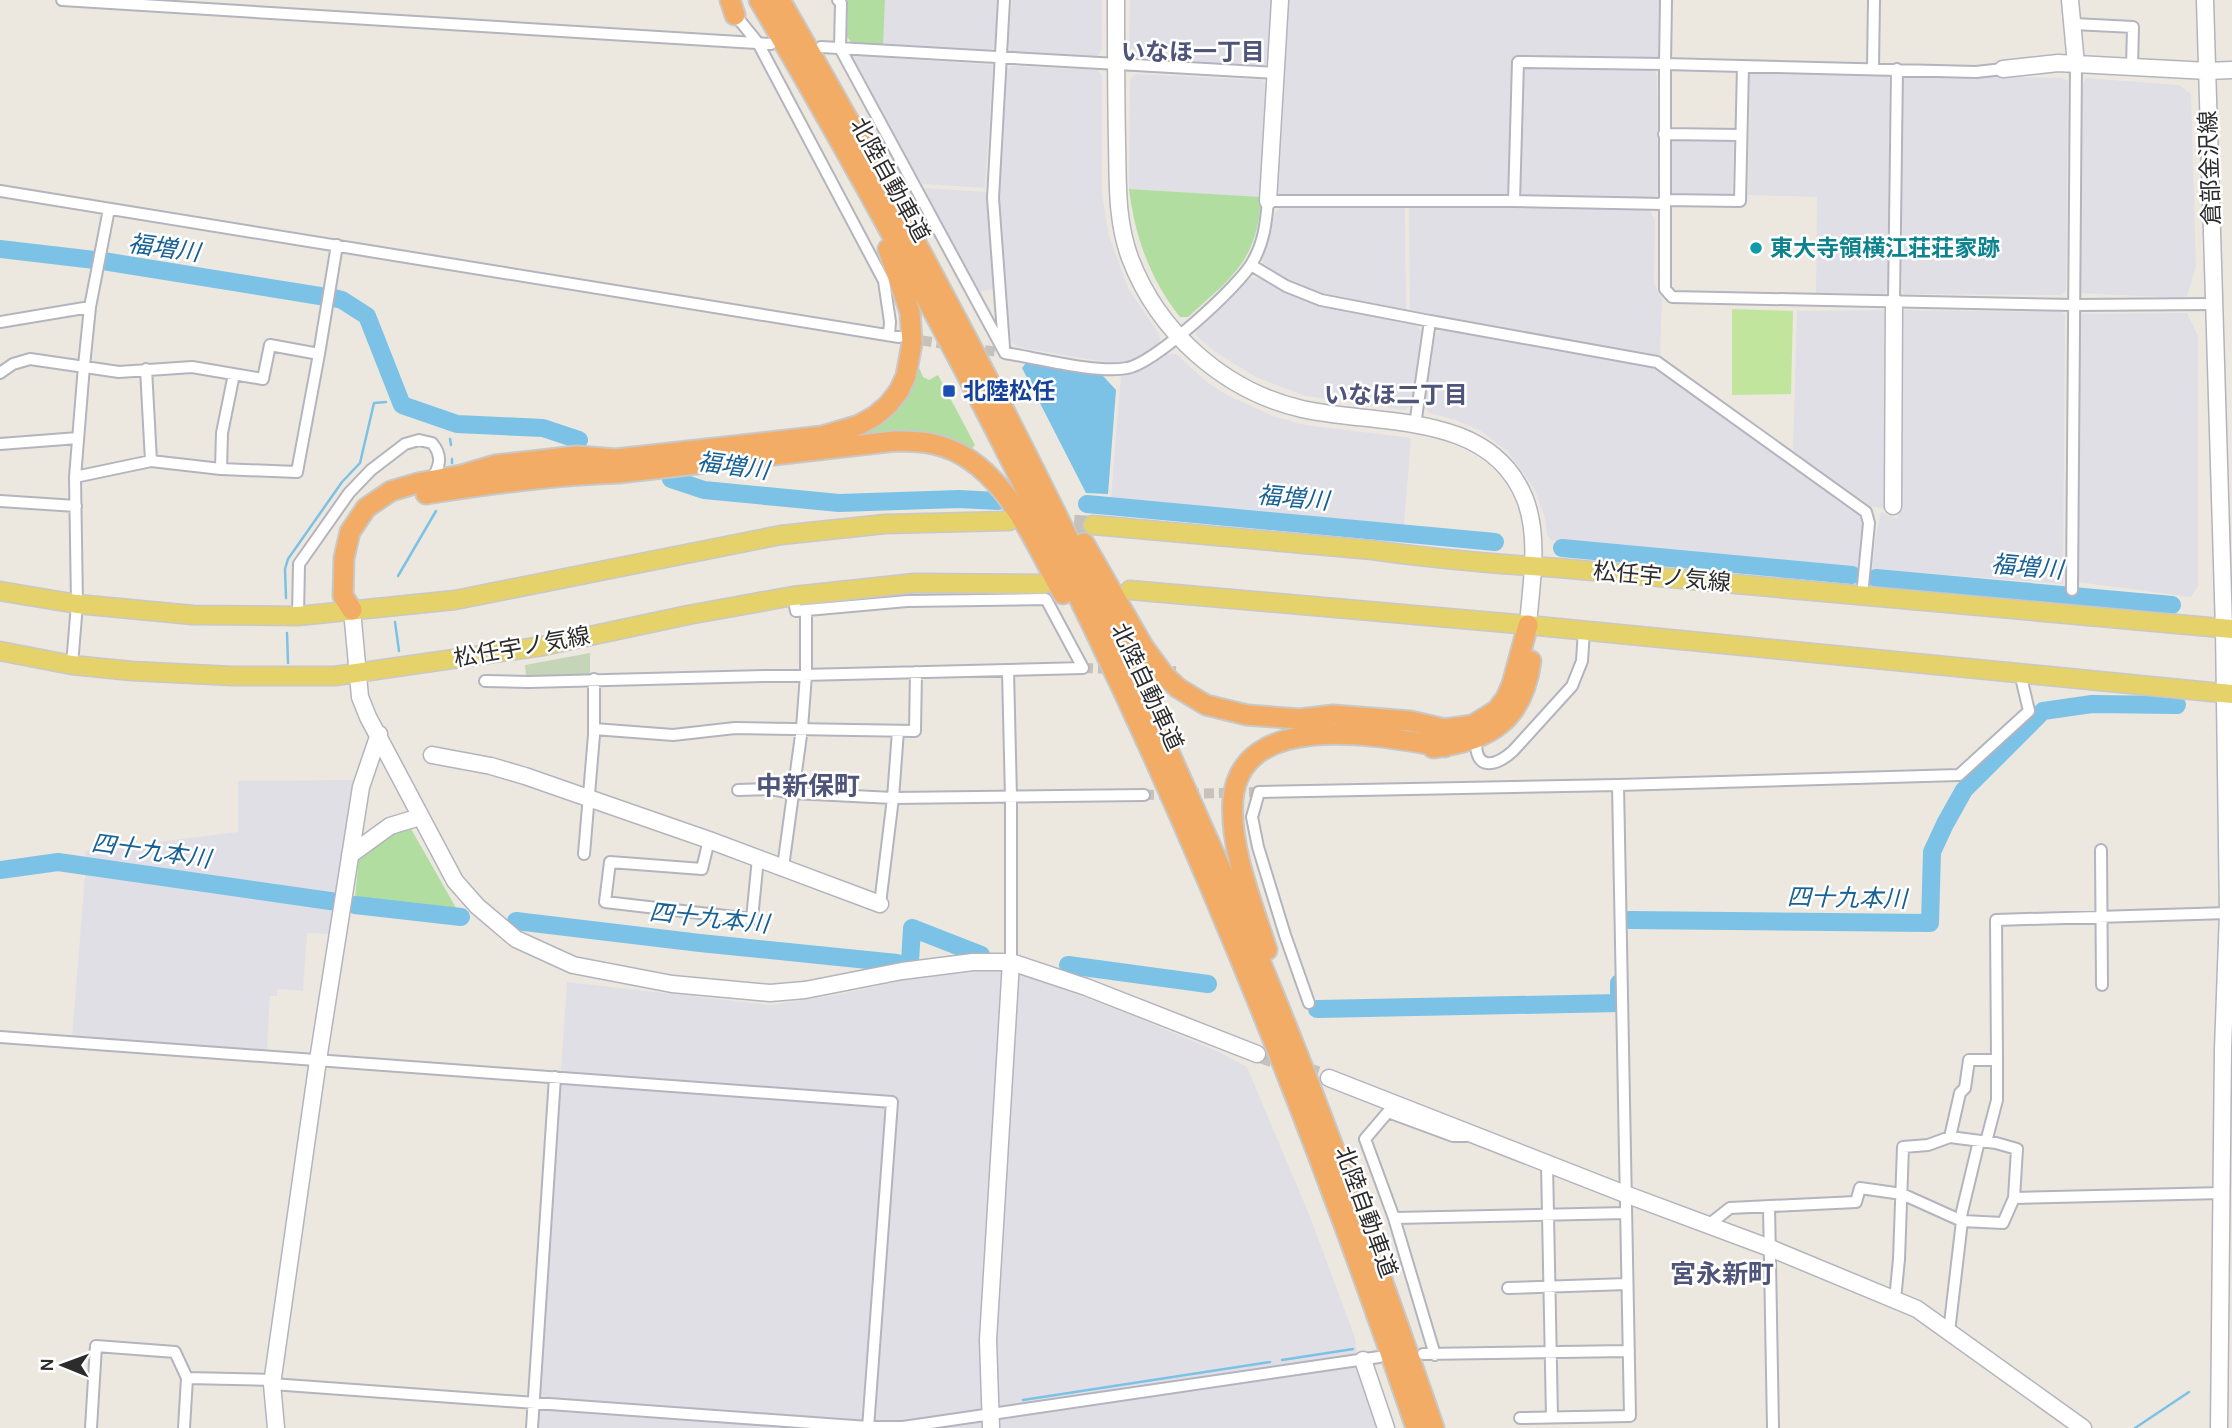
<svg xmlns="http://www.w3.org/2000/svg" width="2232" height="1428" font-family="Karla,'Noto Sans JP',sans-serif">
<rect width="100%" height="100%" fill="#ece8df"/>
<path fill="#e1dfe6" d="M 848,0 L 999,0 L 996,45 L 990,50 L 852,43 L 847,37 Z
M 1012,0 L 1102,0 L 1102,49 L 1097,58 L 1012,52 L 1008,46 Z
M 1130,0 L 1272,0 L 1269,63 L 1264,66 L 1135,58 L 1129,53 Z
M 1286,0 L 1660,0 L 1659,57 L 1513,56 L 1511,196 L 1279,196 L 1274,188 Z
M 848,55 L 993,65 L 985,188 L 922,184 Z
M 1012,66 L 1098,70 L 1102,76 L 1102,195 L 1109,236 L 1128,288 L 1159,334 L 1160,343 L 1135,359 L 1119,363 L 1105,362 L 1017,347 L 1011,341 L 999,192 L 1006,71 Z
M 1524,69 L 1654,70 L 1657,75 L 1658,193 L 1652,199 L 1525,197 L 1520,191 Z
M 1750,72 L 1885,73 L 1889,77 L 1888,289 L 1884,294 L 1816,293 L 1817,197 L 1748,195 Z
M 1135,74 L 1262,80 L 1268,86 L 1261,197 L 1129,189 L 1130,79 Z
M 1906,75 L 2062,78 L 2068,81 L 2066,291 L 2061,295 L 1905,294 L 1902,291 L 1902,79 Z
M 2086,78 L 2179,85 L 2191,94 L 2196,267 L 2187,296 L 2181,298 L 2079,293 L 2083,84 Z
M 1671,136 L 1734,137 L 1732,198 L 1670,196 Z
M 924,188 L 986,192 L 995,289 L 977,292 Z
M 1409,206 L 1649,209 L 1655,220 L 1654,283 L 1662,299 L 1660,355 L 1410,310 Z
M 1280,208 L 1405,208 L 1406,310 L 1318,292 L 1282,276 L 1263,263 L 1262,257 L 1270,237 L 1274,214 Z
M 1251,278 L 1258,278 L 1284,292 L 1315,305 L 1417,326 L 1421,331 L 1412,405 L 1405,410 L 1305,396 L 1256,377 L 1215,352 L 1196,335 L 1196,329 Z
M 1886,310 L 1888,313 L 1886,509 L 1871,506 L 1793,451 L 1797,311 Z
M 1904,310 L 2062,312 L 2065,315 L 2063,584 L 1872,569 L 1876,534 L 1881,512 L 1898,519 L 1901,316 Z
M 2187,313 L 2198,336 L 2198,586 L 2191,597 L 2078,582 L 2079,322 L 2082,314 Z
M 1441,330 L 1654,368 L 1859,514 L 1862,523 L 1858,568 L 1551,540 L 1547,535 L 1545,518 L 1535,490 L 1509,453 L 1481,431 L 1453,419 L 1429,413 L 1425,407 L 1435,335 Z
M 1166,353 L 1176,354 L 1208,383 L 1227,395 L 1273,416 L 1305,425 L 1411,438 L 1404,525 L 1111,498 L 1121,374 L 1143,370 Z
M 355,780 L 332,934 L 307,933 L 303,991 L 277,989 L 277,996 L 270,996 L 267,1050 L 72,1037 L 86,863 L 85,851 L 238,832 L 238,781 Z
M 1005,968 L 1121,1011 L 1221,1053 L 1247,1067 L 1311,1219 L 1355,1338 L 1360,1377 L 1377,1428 L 537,1428 L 567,982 L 770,1005 L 836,995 L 906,980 Z"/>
<path fill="#b1dea0" d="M 848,0 L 885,0 L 883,45 L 852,43 L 847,37 Z
M 1129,189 L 1261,197 C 1258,261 1232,277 1188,317 L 1180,317 C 1150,279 1135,237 1129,189 Z
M 918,365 L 923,377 L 929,380 L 938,375 L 975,445 L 969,452 L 847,438 Z
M 410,827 L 459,913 L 355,898 L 359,856 L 390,833 Z"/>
<path fill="#c4d5b8" d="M 590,653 L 590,675 L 526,676 L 525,665 Z"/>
<path fill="#c1e59d" d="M 1732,309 L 1793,311 L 1791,394 L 1732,395 Z"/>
<path fill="#7bc2e6" d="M 1026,363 L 1103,376 L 1116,390 L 1108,494 L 1086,493 L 1022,368 Z"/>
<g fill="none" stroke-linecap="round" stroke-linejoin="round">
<path stroke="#7bc2e6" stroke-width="2.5" d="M 395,403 L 402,405
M 453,426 L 454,423
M 450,439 L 451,445
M 452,459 L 452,463
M 398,576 L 436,511
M 286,598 L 285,569 L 288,559 L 342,482 L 360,463 L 374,403 L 386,402
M 395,622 L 399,651
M 287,633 L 288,663
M 1282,1360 L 1353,1349
M 1023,1400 L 1270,1362
M 2135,1428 L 2189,1392"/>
<path stroke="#7bc2e6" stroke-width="18" d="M 0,249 L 103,261 L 320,296
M 334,298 L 342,300 L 367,316 L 402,405 L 457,424 L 543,428 L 579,440
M 671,479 L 704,490 L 839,503 L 959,499 L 998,501
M 1087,504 L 1495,542
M 1562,548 L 1852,575
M 1876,578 L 2172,605
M 0,870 L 58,862 L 337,902
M 355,905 L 461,917
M 1629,920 L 1930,923 L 1932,852 L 1945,824 L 1964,790 L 2043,711 L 2092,704 L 2177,705
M 516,921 L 700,943 L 897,963
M 910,962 L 912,928 L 981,955
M 1068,965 L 1208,984
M 1317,1009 L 1619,1003 L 1619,983"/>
<path stroke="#c6c2bb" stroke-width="10" stroke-dasharray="10 5" stroke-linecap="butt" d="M 907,338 L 950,345
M 970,348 L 1005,353
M 1083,668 L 1176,671
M 1144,795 L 1259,792"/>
<path stroke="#c6c2bb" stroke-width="16" stroke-dasharray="16 8" stroke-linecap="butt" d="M 1257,1054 L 1329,1078"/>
<path stroke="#c6c2bb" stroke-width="18" stroke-dasharray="18 9" stroke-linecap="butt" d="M 1047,522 L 1093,525"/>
<defs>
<path id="street" d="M 62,0 L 771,44
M 838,0 L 841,3 L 840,48 L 1005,353
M 1666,0 L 1665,64 L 1976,72 L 2003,69
M 732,11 L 758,43 L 884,281 L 890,322 L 889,335
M 2074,24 L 2133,27 L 2132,67
M 821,47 L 1275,73
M 1873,68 L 1874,0
M 1664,134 L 1741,135
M 0,191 L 899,337
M 1664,200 L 1740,201 L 1743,66
M 1514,201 L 1518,62 L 1665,64 L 1665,289 L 1672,297 L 2074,305 L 2214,304
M 1251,265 L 1286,286 L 1321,300 L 1430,321 L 1415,425
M 1894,302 L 1897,69
M 1430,321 L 1657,362 L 1866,512 L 1869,523 L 1862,596
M 0,322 L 90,307
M 1004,347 L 993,198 L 1004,0
M 1005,353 C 1037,358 1097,374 1127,368 C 1154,364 1238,287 1252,263 C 1264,243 1266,223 1268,201 L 1514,201 L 1664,204
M 146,369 L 151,461
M 0,373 L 13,364 L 30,359 L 119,372 L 192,367 L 263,379 L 270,345 L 319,354 L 337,245
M 0,444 L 78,438
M 221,469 L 222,433 L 234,374
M 75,477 L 151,461 L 221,469 L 297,472 L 319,354
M 0,501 L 76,506
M 2072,590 L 2076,64
M 298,616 L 299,564 L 349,493 L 371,470 L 405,444 L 419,440 L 432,443 C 443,456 440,467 431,480
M 72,665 L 77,604 L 75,477 L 84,366 L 90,307 L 109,209
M 1008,670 L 1011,798 L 1011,962
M 485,681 L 529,682 L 1083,668 L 1046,599 L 907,601 L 796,611 L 793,596
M 594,729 L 673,735 L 735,728 L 915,731 L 916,672
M 1476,740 C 1475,771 1495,767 1513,751 L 1572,686 L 1582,661 L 1584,630
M 738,790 L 770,789 L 793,793 L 893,798 L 1144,795
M 709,840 L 702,869 L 610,862 L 605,902 L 752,919 L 758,858
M 2101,850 L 2102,985
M 584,854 L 594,735 L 594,679
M 783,867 L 802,728 L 806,675 L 806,610
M 880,904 L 893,798 L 898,731
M 1309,1003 L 1285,935 L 1258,847 L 1252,817 L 1259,792 L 1618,785 L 1959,775 L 2029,711 L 2020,673
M 0,1037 L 892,1102 L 868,1428
M 1997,1060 L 1996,920 L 2228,913
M 1950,1137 L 1960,1093 L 1965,1088 L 1969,1060 L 1997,1060 L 1997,1100 L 1986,1142
M 1547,1164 L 1552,1417
M 1769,1206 L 1773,1428
M 1394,1218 L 1626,1213
M 1960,1220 L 1979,1141
M 1707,1226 L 1730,1208 L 1856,1202 L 1860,1188 L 1902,1194 L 1962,1221 L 2003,1223 L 2014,1198 L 2223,1193
M 1508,1288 L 1627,1284
M 1895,1300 L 1899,1259 L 1903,1147 L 1928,1145 L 1950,1137 L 1996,1143 L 2017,1149 L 2014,1198
M 1949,1332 L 1962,1221
M 1423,1354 L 1629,1351
M 1435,1355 L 1394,1218 L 1365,1139 L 1388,1112 L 1453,1136 L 1466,1136
M 187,1378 L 273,1380
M 272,1384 L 868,1427 L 903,1427 L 1379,1357
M 1520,1418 L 1630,1416 L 1618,785
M 91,1428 L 96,1346 L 175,1352 L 187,1378 L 184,1428
M 532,1428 L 555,1077"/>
<path id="secondary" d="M 1116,0 C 1116,48 1116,95 1117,143 C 1118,182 1116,220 1130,258 C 1158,332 1224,391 1302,409 C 1377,426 1490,410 1525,499 C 1540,538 1531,585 1528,625
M 2070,0 L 2076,64
M 2205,0 L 2224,629 L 2228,913 L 2223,1049 L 2219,1428
M 2003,69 L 2058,63 L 2208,71 L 2232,70
M 1268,201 L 1280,0
M 1893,506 L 1894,302
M 352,610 L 360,697 L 368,717 L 455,881 L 477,906 L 516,939 L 573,965 L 672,984 L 770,993 L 805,990 L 902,971 L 973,962 L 1011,962 L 1086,987 L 1257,1054
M 432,755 L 491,766 L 525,776 L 709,840 L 880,904
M 350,855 L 390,826 L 420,817
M 1329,1078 L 1625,1194 L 1770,1248 L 1917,1309 L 2083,1428
M 1363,1360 L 1386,1428
M 276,1428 L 272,1384 L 318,1060 L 361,787 L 379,734
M 991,1428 L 988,1340 L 1011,962"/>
<path id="primary" d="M 1093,525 L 1372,550 C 1435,559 1497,564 1559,568 L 2232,629
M 1130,590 L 1528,625 L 2232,694
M 0,591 L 77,604 L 193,615 L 298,616 L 455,600 L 781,535 L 885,524 L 1009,521
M 0,651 L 72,665 L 132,671 L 233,676 L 335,676 L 543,646 L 688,615 L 793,596 L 915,583 L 1043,584"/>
<path id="highway" d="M 730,0 L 735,15
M 759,0 C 903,246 1036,498 1154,758 C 1252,977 1339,1201 1416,1428
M 780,0 C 960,310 1122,630 1260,961 C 1324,1115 1380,1271 1434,1428
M 426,494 C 490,484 554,475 619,473 L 895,441 C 908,441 921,441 933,444 C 1001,458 1033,540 1063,594
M 1084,543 L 1143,646 L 1165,676 L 1178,688 L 1206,705 L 1247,715 L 1300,719 L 1333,715 L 1410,721 L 1445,729 L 1473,725 L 1497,710 L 1506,698 L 1512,684 L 1528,625
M 352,610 L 343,596 L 344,558 L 350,532 L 366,508 L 391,491 L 418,483 L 461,475 L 495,465 L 577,456 L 616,459 L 822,436 L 859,425 L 875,416 L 888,405 L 899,391 L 906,376 L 912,343 L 910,312 L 888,249
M 1433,748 C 1489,741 1523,721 1531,661
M 1267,950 C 1253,905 1229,847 1233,799 C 1242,707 1385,737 1445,747"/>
</defs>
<use href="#street" stroke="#b3b4be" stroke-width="14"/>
<use href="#secondary" stroke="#b3b4be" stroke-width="19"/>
<use href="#primary" stroke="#c8c8c8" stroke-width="21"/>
<use href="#highway" stroke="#c8c8c8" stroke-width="23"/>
<use href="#street" stroke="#fff" stroke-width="10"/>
<use href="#secondary" stroke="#fff" stroke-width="16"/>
<use href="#primary" stroke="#e6d26a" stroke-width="18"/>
<use href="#highway" stroke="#f2ac65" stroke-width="19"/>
</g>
<circle fill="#0f9aa8" stroke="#fff" stroke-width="2.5" cx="1756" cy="248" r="7"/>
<rect fill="#1a4fb4" stroke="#fff" stroke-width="2.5" x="942" y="384" width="14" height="14" rx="3.5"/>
<g text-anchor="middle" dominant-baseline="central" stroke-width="5" stroke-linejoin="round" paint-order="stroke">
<g font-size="23" fill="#2c2c2c" stroke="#fff">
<text transform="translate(2210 168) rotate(-92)">倉部金沢線</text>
<text transform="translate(890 180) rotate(61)">北陸自動車道</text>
<text transform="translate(1662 577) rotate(5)">松任宇ノ気線</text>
<text transform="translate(522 647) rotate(-10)">松任宇ノ気線</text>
<text transform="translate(1147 687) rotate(65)">北陸自動車道</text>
<text transform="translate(1366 1212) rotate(70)">北陸自動車道</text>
</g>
<g font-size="23" font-weight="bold" fill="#0d838f" stroke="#fff" text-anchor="start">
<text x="1770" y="248">東大寺領横江荘荘家跡</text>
</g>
<g font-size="23" font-weight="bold" fill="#164399" stroke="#fff" text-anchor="start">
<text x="963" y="391">北陸松任</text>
</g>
<g font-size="24" font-weight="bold" fill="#4f547a" stroke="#fff">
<text x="1193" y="52">いなほ一丁目</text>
<text x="1396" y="395">いなほ二丁目</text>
</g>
<g font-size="24" font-style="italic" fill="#186194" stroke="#fff">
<text transform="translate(164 248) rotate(8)">福増川</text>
<text transform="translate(733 466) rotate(8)">福増川</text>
<text transform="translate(1293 498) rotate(5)">福増川</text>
<text transform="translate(2027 567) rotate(5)">福増川</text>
<text transform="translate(151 851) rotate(8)">四十九本川</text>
<text transform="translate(1847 898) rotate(1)">四十九本川</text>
<text transform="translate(709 918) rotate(6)">四十九本川</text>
</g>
<g font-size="26" font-weight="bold" fill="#4f547a" stroke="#fff">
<text x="808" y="786">中新保町</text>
<text x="1722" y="1274">宮永新町</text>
</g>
</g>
<g transform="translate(63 1365) rotate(271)" stroke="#ffffff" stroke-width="5" paint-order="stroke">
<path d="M0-5L12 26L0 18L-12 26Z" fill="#2c2c2c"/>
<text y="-10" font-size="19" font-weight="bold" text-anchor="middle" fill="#2c2c2c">N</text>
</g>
</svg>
